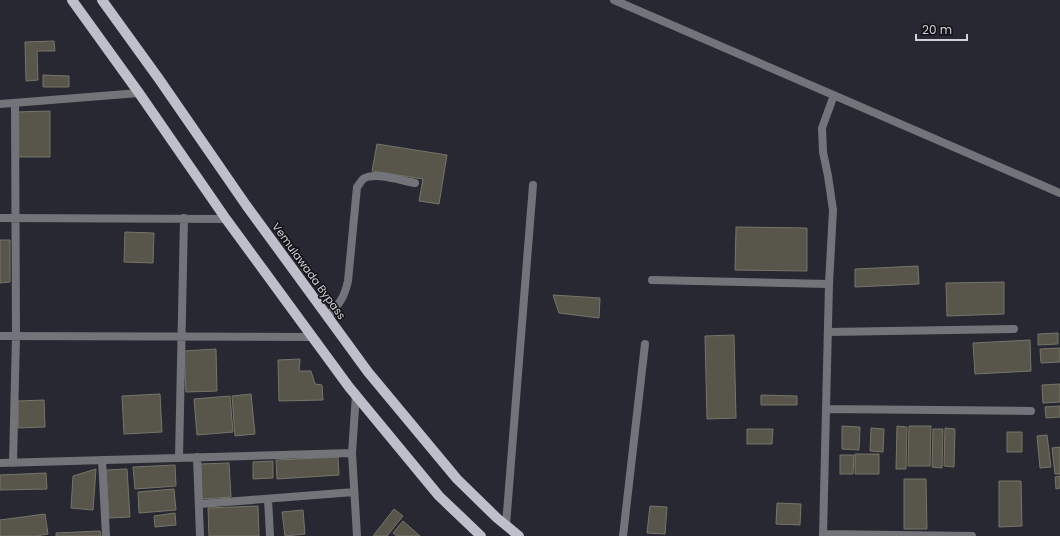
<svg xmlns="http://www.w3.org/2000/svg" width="1060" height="536" font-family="Poppins,sans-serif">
<rect width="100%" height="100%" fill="#272831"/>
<path fill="#58564b" stroke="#77756a" d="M 54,41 L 55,51 L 37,51 L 38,80 L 26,81 L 25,42 Z
M 43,75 L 69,76 L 69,87 L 43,87 Z
M 50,111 L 50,157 L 16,157 L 16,112 Z
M 377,144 L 447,155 L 439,204 L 419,201 L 423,179 L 372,171 Z
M 736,227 L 807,228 L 807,271 L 735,270 Z
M 125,232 L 154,233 L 153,263 L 124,262 Z
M 0,240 L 10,240 L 10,282 L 0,283 Z
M 918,266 L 919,284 L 855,287 L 855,269 Z
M 1004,282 L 1004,314 L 947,316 L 946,283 Z
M 553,295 L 600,298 L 599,318 L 559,313 Z
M 1058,333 L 1058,344 L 1038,345 L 1038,334 Z
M 734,335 L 736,418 L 707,419 L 705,336 Z
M 1030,340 L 1031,371 L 975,374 L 973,343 Z
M 1060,348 L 1060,362 L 1041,363 L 1040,349 Z
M 216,349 L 217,391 L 186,392 L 184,351 Z
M 300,359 L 299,371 L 311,371 L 315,384 L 322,385 L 323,400 L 279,401 L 278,360 Z
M 1060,384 L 1060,402 L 1043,403 L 1042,385 Z
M 160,394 L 162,432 L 124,434 L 122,396 Z
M 251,394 L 255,434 L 235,436 L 232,396 Z
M 761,395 L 797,396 L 797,405 L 761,405 Z
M 230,396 L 233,432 L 197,435 L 194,399 Z
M 44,400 L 45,427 L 18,428 L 18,401 Z
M 1060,406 L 1060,417 L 1046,418 L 1045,407 Z
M 842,426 L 860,427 L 859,450 L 842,449 Z
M 897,426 L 907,427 L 906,469 L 896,469 Z
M 909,426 L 931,426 L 930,466 L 908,466 Z
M 871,428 L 884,429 L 883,452 L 870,451 Z
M 945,428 L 955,429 L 954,467 L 944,466 Z
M 747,429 L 773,429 L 772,444 L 747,444 Z
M 933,429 L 943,429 L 942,468 L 932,467 Z
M 1007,432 L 1022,432 L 1022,452 L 1007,452 Z
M 1047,435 L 1051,467 L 1040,468 L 1037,436 Z
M 1060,447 L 1060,474 L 1055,474 L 1052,448 Z
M 855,454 L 879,454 L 879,474 L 855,474 Z
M 840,455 L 854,455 L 853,474 L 840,474 Z
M 338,457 L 339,475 L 277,479 L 276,460 Z
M 273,461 L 273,478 L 253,479 L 253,462 Z
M 229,463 L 231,497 L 202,499 L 201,464 Z
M 175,465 L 176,486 L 135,489 L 133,467 Z
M 96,469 L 93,510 L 71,508 L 73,476 Z
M 127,469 L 130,517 L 109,518 L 106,470 Z
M 46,473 L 47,489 L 0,490 L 0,475 Z
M 1060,476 L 1060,488 L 1056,489 L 1055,477 Z
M 904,479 L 926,479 L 927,529 L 904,529 Z
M 999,481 L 1021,481 L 1022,526 L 999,527 Z
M 174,489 L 176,510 L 139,513 L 138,492 Z
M 777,503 L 801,504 L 800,525 L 776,524 Z
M 258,506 L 259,536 L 209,536 L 208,508 Z
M 650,506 L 667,507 L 665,534 L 647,533 Z
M 394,509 L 403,516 L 387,536 L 373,536 Z
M 303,510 L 305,534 L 285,536 L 282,512 Z
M 175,513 L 176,525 L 155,527 L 154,516 Z
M 45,514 L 48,534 L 36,536 L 0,536 L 0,520 Z
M 403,521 L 420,536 L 397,536 L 393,533 Z
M 100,531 L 101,536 L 56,536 L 56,533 Z"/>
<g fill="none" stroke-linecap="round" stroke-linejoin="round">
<path stroke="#737479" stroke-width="8" d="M 327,317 C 339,304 344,299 348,281 L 357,187 C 359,185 361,181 363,179 C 374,171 402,181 415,183
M 828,332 L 1014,329"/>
<path stroke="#737479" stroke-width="8" d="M 614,0 L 1060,193
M 0,104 L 139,93
M 0,218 L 226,219
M 652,280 L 829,284
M 0,336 L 312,337
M 356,394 L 352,453 L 357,536
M 826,409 L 1031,411
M 197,457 L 200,536
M 179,458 L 184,218
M 102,460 L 106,536
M 0,463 L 352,453
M 13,463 L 16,336 L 15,104
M 268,499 L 270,536
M 200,504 L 354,492
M 506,525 L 533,185
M 823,534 L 972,536
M 623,536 L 645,344
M 823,536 L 829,284 L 833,210 L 828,176 L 823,152 L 822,128 L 834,95"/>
<path stroke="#bebfca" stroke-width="10" d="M 72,0 L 139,93 L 226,219 L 349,387 L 439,496 L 481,536
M 102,0 L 159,79 L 246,205 L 368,372 L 457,479 L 497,518 L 519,536"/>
</g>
<g text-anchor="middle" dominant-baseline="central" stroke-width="3" stroke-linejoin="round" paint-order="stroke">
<g font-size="11" fill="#d1d1d8" stroke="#111115">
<text transform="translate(309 271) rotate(54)">Vemulawada Bypass</text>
</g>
</g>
<path d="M916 34v6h51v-6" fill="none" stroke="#d1d1d8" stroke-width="2"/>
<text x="922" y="34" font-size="12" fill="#d1d1d8" stroke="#111115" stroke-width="3" paint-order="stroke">20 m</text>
</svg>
